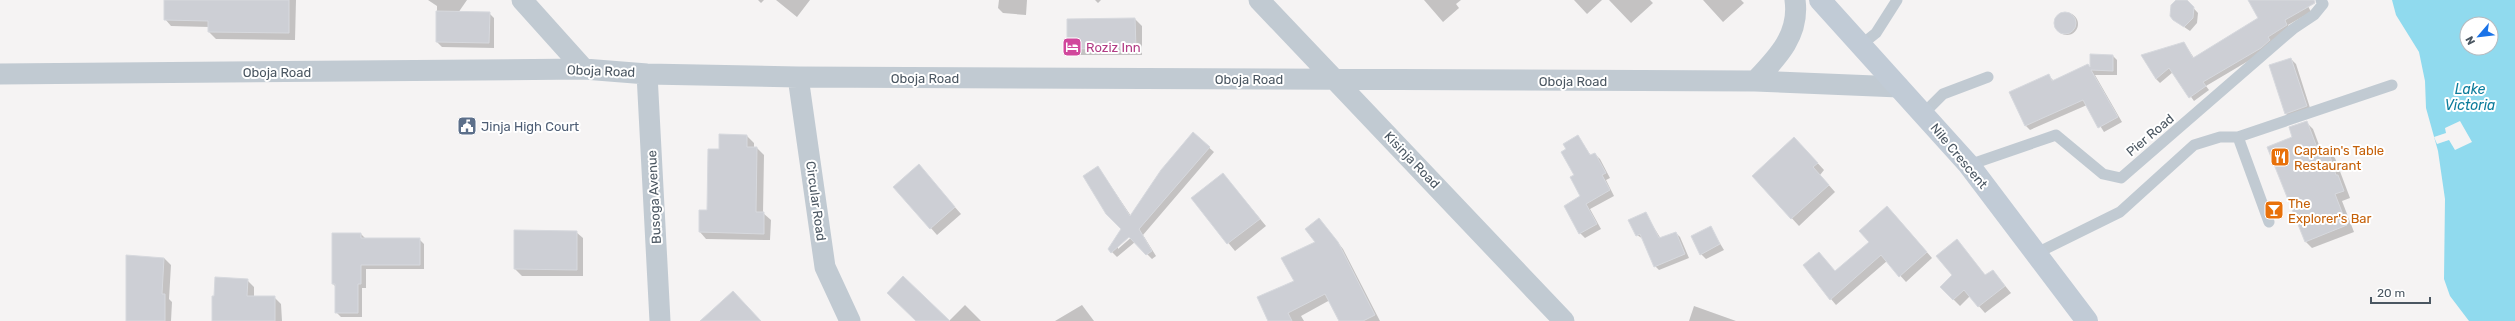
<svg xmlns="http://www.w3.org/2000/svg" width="2515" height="321" font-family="Rubik,sans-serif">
<rect width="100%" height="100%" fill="#f5f3f3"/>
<path fill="#90daee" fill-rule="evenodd" d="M 2392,0 L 2515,0 L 2515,321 L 2469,321 L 2450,296 L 2444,279 L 2445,199 L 2438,151 L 2426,108 L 2425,81 L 2419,52 L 2396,15 ZM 2467,24 L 2491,24 L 2491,48 L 2467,48 Z"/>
<path fill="#f5f3f3" d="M 2460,121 L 2472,142 L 2455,150 L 2449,140 L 2437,144 L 2434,137 L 2446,133 L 2445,128 Z"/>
<path fill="#0003" fill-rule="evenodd" d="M 165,0 L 296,0 L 295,40 L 216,39 L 209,32 L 209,27 L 171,26 L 165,19 Z
M 428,0 L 467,0 L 458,13 L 489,13 L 494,18 L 494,48 L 442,47 L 437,42 L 437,6 Z
M 758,0 L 764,0 L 761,3 Z
M 776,0 L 810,0 L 797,17 Z
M 999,0 L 1027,0 L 1026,15 L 1003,13 L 998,8 Z
M 1095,0 L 1101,0 L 1098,3 Z
M 1424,0 L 1461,0 L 1456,4 L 1459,8 L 1443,22 Z
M 1574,0 L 1602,0 L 1587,14 Z
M 1609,0 L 1650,0 L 1653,3 L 1631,23 Z
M 1703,0 L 1741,0 L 1744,3 L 1723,22 Z
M 2186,0 L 2198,13 L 2197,23 L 2190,31 L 2174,20 L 2170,10 L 2176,2 Z
M 2249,0 L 2305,0 L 2311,12 L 2288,25 L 2290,29 L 2265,51 L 2206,86 L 2209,90 L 2194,101 L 2173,72 L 2160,83 L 2156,79 L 2142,56 L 2184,43 L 2194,58 L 2259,19 Z
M2056 24a11 11 0 1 1 22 0a11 11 0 1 1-22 0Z
M 1135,19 L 1142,26 L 1142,55 L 1075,55 L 1068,48 Z
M 2113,56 L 2117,60 L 2117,75 L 2095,75 L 2122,122 L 2104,132 L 2087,105 L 2030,130 L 2026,126 L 2048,75 L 2054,81 L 2091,68 Z
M 2291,59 L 2296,64 L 2311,111 L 2290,118 L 2285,113 Z
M 2306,122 L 2313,129 L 2322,153 L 2328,151 L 2335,158 L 2350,198 L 2342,201 L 2354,232 L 2312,248 L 2305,241 L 2293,138 Z
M 1193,133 L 1214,152 L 1143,235 L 1156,256 L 1152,259 L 1135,242 L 1117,257 L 1109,249 L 1122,229 L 1098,167 L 1131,216 ZM 1132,233 L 1134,235 L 1118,249 L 1118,246 Z
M 747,136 L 754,143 L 754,148 L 757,148 L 764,155 L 763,213 L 771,220 L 770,240 L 706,239 L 700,232 L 708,211 L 720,150 Z
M 1578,136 L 1591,156 L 1595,154 L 1600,159 L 1610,178 L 1606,180 L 1614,196 L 1590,209 L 1601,229 L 1585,238 L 1580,233 L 1581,197 L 1567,150 Z
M 1801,145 L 1824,170 L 1820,175 L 1835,192 L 1799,226 L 1753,176 Z
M 925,173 L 961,214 L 937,235 L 895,187 Z
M 1223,174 L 1266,226 L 1235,251 L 1192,199 Z
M 1645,213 L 1661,239 L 1676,233 L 1680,237 L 1689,258 L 1659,270 L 1655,266 L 1643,239 L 1637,235 Z
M 1893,213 L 1932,258 L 1906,282 L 1887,261 L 1836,305 L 1831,299 L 1836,272 L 1871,242 Z
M 1324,225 L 1343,249 L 1380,321 L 1340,321 L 1330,300 L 1301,316 L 1304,321 L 1269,321 L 1295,282 Z
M 1710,227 L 1724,250 L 1706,259 L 1701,254 Z
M 515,231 L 576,232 L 583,238 L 583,276 L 522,276 L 515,269 Z
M 361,234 L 366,239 L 419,239 L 424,244 L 424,269 L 366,269 L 366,288 L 362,288 L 362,317 L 341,317 L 336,312 L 336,287 L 333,284 Z
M 1963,248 L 1986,276 L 1993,271 L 2011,293 L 1985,313 L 1970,296 L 1960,306 L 1941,287 L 1953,275 Z
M 164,258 L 171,265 L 169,299 L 172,302 L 171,321 L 127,321 Z
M 247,280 L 254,287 L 254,297 L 274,297 L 281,304 L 282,321 L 213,321 Z
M 965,305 L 981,321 L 949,321 Z
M 1082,305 L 1094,321 L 1055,321 Z
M 1694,306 L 1736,321 L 1689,321 Z"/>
<path fill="#cdcfd5" stroke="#d7d9de" d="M 164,0 L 289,0 L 289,33 L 208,32 L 208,21 L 164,20 Z
M 2176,0 L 2187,0 L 2194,7 L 2193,18 L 2184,27 L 2173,20 L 2170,16 L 2171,5 Z
M 2248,0 L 2314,0 L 2315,3 L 2285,20 L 2287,25 L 2268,37 L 2270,40 L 2261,48 L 2203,82 L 2206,86 L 2189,98 L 2169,68 L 2156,79 L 2141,55 L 2184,42 L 2193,58 L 2258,18 Z
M 436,11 L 490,12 L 489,43 L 436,42 Z
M2054 23a11 11 0 1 1 22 0a11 11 0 1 1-22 0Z
M 1135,18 L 1136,48 L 1067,49 L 1067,19 Z
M 2090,54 L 2113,55 L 2113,71 L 2091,70 L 2118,117 L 2098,128 L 2083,100 L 2025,126 L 2009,92 L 2049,74 L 2052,81 L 2088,64 L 2090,67 Z
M 2291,58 L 2307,106 L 2285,114 L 2269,65 Z
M 2307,121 L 2319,153 L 2328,150 L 2336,175 L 2338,175 L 2344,191 L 2335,194 L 2347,225 L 2305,242 L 2267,147 L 2292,137 L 2289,127 Z
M 1193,132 L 1210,147 L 1139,229 L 1152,251 L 1146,255 L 1129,237 L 1111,253 L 1108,249 L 1121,229 L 1106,214 L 1083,176 L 1098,166 L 1130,216 L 1161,170 Z
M 719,134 L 747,135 L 747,147 L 757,147 L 756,212 L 764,212 L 764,234 L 699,232 L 699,210 L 707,210 L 708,149 L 719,149 Z
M 1578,135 L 1590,155 L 1595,153 L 1606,173 L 1602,175 L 1610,190 L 1586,204 L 1597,224 L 1579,234 L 1564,206 L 1580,196 L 1570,177 L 1574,175 L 1561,152 L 1566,149 L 1563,144 Z
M 1794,137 L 1818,163 L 1813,167 L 1829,185 L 1791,219 L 1752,176 Z
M 919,164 L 955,207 L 930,229 L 893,187 Z
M 1223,173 L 1260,219 L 1227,244 L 1191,198 Z
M 1887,206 L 1927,252 L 1899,277 L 1881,255 L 1830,300 L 1803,265 L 1819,252 L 1835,271 L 1869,242 L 1859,231 Z
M 1646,212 L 1659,238 L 1676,232 L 1685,254 L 1654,267 L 1640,234 L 1636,236 L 1628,220 Z
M 1319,218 L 1338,242 L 1375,315 L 1363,321 L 1339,321 L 1325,294 L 1288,313 L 1292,321 L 1268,321 L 1257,297 L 1294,281 L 1281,258 L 1315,242 L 1305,229 Z
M 1711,226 L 1720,244 L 1700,255 L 1691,236 Z
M 514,230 L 577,231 L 577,270 L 514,269 Z
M 332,233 L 361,233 L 361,238 L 420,238 L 420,265 L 361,265 L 361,284 L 358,284 L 358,313 L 335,313 L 335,284 L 332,284 Z
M 1957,239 L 1985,275 L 1993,270 L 2005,286 L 1978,307 L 1964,290 L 1953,300 L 1940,287 L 1952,275 L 1936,256 Z
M 126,255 L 164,258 L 162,294 L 165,294 L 165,321 L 126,321 Z
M 903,276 L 950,321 L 916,321 L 887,293 Z
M 215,277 L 248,279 L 247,296 L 275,296 L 275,321 L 212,321 L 212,296 L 214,296 Z
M 733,291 L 761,321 L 700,321 Z"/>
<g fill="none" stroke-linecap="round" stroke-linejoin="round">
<path stroke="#c1cad2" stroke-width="11" d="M 1861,45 L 1876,33 L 1897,0
M 1923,114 L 1943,94 L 1988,77
M 2238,137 L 2269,222
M 1969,165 L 2056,135 L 2103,174 L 2121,178 L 2293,29 L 2314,15 L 2323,4 L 2321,0
M 2037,253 L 2120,212 L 2194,145 L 2220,137 L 2238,137 L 2392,85"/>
<path stroke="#c1cad2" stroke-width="21" d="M 522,0 L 584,69
M 1259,0 L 1564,321
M 0,74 L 584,69 L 647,74 L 798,77 L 1755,81 L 1899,87
M 647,74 L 660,321
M 798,77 L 825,267 L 850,321
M 1755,81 C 1777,58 1800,35 1795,0"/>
<path stroke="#c1cbd6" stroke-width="22" d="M 1820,0 L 1969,165 L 2087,321"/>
</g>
<defs>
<symbol id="hotel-square" viewBox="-11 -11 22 22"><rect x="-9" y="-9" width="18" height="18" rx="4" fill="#d1479c" stroke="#fff"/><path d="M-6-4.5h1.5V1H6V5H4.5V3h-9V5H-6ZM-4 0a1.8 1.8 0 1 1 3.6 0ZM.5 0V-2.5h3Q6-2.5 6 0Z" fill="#fff"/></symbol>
<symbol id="civic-square" viewBox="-11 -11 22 22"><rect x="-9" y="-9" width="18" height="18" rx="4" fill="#5c6f8a" stroke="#fff"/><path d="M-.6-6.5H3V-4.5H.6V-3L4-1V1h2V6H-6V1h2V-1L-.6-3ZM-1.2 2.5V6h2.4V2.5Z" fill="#fff"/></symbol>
<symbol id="restaurant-square" viewBox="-11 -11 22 22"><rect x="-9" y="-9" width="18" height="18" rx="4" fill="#e8710a" stroke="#fff"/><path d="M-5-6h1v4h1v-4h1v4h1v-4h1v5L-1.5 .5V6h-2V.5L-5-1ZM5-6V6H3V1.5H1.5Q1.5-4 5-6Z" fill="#fff"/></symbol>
<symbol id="bar-square" viewBox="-11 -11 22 22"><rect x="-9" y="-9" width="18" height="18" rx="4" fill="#e8710a" stroke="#fff"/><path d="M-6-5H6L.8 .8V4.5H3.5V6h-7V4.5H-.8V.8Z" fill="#fff"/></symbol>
</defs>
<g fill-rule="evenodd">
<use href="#hotel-square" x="1061" y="36" width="22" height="22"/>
<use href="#civic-square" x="456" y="115" width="22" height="22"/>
<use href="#restaurant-square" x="2269" y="146" width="22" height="22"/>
<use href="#bar-square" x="2263" y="199" width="22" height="22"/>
</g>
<g text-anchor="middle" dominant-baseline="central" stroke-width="4" stroke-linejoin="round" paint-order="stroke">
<g font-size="13" fill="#b23c85" stroke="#fff" text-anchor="start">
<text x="1086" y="47">Roziz Inn</text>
</g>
<g font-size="13" fill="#4a5661" stroke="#fff">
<text transform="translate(601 71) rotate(2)">Oboja Road</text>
<text x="277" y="72">Oboja Road</text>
<text x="925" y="78">Oboja Road</text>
<text x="1249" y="79">Oboja Road</text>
<text x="1573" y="81">Oboja Road</text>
<text transform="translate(2150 135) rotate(-40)">Pier Road</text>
<text transform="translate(1959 156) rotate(50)">Nile Crescent</text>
<text transform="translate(1412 160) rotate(46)">Kisinja Road</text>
<text transform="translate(654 197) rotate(-93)">Busoga Avenue</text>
<text transform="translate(816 201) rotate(82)">Circular Road</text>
</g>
<g font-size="13" fill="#4e5e75" stroke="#fff" text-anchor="start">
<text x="481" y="126">Jinja High Court</text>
</g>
<g font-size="13" fill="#c56008" stroke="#fff" text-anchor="start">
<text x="2294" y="150">Captain's Table<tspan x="2294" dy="15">Restaurant</tspan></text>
<text x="2288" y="203">The<tspan x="2288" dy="15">Explorer's Bar</tspan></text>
</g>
<g font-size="14" font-style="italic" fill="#0c7c9b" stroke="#fff">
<text x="2470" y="89">Lake<tspan x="2470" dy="16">Victoria</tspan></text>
</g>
</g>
<g transform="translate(2479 36) rotate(242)"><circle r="19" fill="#ffffff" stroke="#b7bbc0"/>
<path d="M0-3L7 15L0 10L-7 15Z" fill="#1a73e8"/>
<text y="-6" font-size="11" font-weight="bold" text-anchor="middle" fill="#4a5661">N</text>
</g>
<path d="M2371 297v6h59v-6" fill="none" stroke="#4a5661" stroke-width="2"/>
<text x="2377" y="297" font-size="12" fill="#4a5661" stroke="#ffffff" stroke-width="3" paint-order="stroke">20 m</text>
</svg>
